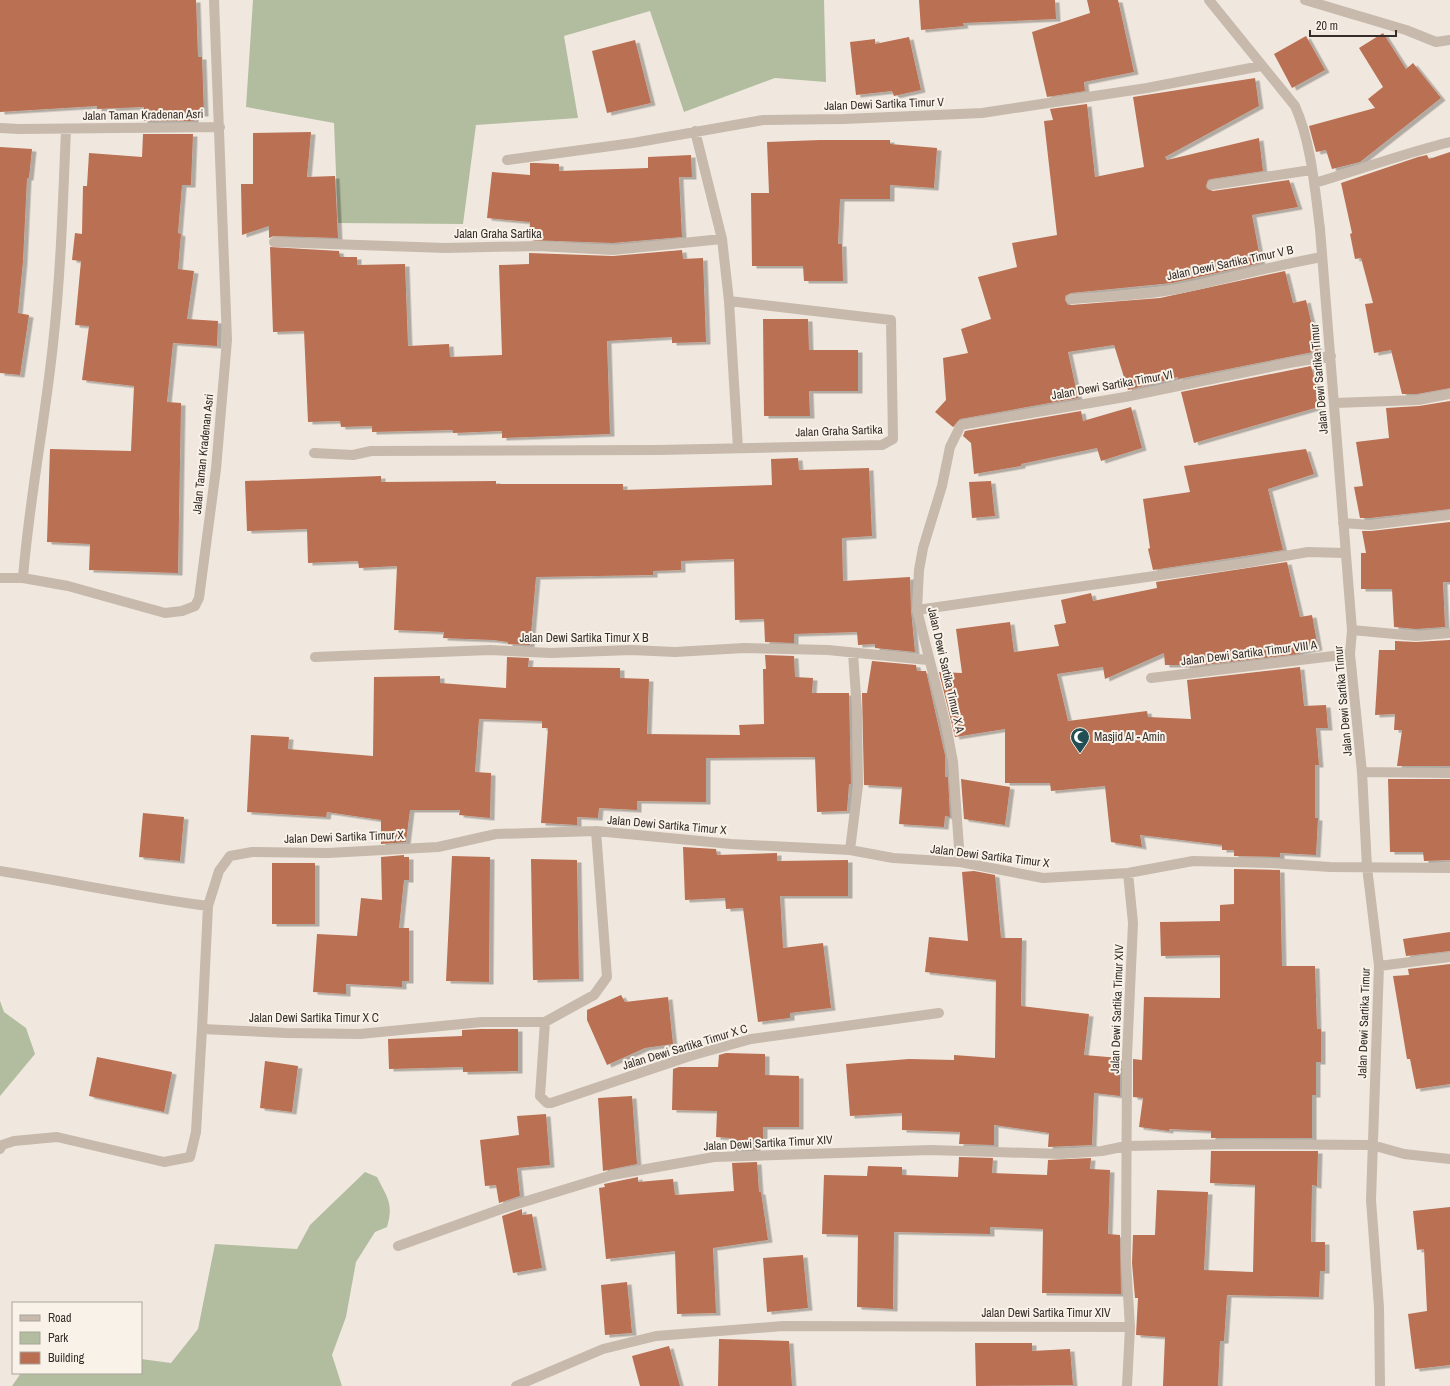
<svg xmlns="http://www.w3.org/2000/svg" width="1450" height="1386" font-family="'Archivo Narrow',sans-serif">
<defs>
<filter id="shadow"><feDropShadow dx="4.5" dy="2.5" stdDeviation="0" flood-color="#0004"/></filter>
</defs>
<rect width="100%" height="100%" fill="#f0e8de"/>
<path fill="#b2bd9f" d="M 253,0 L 824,0 L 826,82 L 775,78 L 684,112 L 650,11 L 564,36 L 578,118 L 476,125 L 463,224 L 338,223 L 334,123 L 246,107 Z
M 0,1001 L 4,1012 L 26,1028 L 35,1054 L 0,1096 Z
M 365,1172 L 377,1177 C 387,1197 394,1204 387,1227 L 375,1232 L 356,1262 L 346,1317 L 332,1355 L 342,1386 L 12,1386 L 21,1373 L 141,1373 L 141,1359 L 171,1363 L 198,1329 L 215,1244 L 297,1249 L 310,1225 Z"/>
<path fill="#ba6f52" filter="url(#shadow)" d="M 0,0 L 196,0 L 198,57 L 202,57 L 204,114 L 194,114 L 194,121 L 143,121 L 144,107 L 97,109 L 97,106 L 0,112 Z
M 919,0 L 1055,0 L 1056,19 L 963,23 L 964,26 L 921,30 Z
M 1087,0 L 1118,0 L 1134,72 L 1084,82 L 1085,91 L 1047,97 L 1032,32 L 1090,13 Z
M 1383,33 L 1406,69 L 1413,63 L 1441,98 L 1360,162 L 1332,169 L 1326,150 L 1316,152 L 1309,126 L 1375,108 L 1368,99 L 1383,87 L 1359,48 Z
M 1306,36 L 1325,70 L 1292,88 L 1274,54 Z
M 909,37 L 921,90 L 894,96 L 892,91 L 856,95 L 850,42 L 875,39 L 875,44 Z
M 635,40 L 651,103 L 607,113 L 592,51 Z
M 1255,78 L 1259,106 L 1165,157 L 1167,160 L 1259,138 L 1263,171 L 1211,179 L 1208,180 L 1206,186 L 1207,189 L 1213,191 L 1289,180 L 1298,207 L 1252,215 L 1261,263 L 1172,283 L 1071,293 L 1065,296 L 1065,300 L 1068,305 L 1071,305 L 1160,298 L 1285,271 L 1293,303 L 1306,300 L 1318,351 L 1178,379 L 1178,377 L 1128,390 L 1114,345 L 1068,352 L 1078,398 L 960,419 L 953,427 L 935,412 L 946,400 L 943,358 L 968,353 L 961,329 L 991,319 L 978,277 L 1017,267 L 1012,243 L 1057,235 L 1044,121 L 1053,120 L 1050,109 L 1087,104 L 1095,177 L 1144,167 L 1133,97 Z
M 311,132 L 307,177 L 335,176 L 338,238 L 274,236 L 269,238 L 269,226 L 242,235 L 241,184 L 253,184 L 253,133 Z
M 143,134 L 193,134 L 191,185 L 182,185 L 178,233 L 181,234 L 178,269 L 194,271 L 187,319 L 218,321 L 217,346 L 173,343 L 167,402 L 181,403 L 178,573 L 89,570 L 90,544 L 47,542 L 50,449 L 131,451 L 134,386 L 82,380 L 89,326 L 75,325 L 81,261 L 72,260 L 75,233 L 82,234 L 83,186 L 87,186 L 89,153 L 142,157 Z
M 820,140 L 890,140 L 890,144 L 937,148 L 934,188 L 890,185 L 890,199 L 840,199 L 838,244 L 842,244 L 843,281 L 804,281 L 803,266 L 752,266 L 751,193 L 769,193 L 767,142 Z
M 0,147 L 32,149 L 29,178 L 27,178 L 23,261 L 18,313 L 29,315 L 20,375 L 0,373 Z
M 1450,152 L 1450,388 L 1417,394 L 1402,394 L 1391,350 L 1374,353 L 1365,304 L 1373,303 L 1361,258 L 1355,259 L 1350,234 L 1352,233 L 1341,183 L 1418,157 L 1427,155 L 1429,159 Z
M 691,155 L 692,177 L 679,177 L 682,237 L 613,243 L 529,240 L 530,222 L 487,218 L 492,172 L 530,175 L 530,163 L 535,163 L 559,164 L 559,171 L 648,168 L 648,157 Z
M 270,247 L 339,251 L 340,257 L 357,257 L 357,265 L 405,264 L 408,346 L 449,344 L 450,357 L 502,355 L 499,265 L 529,264 L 529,253 L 613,256 L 682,250 L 683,259 L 703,258 L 706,342 L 672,343 L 672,337 L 607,341 L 610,434 L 502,438 L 502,431 L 453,433 L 453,430 L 372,432 L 372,426 L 341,427 L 340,421 L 308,422 L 304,331 L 273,332 Z
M 763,319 L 808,319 L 809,350 L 858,350 L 858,391 L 809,391 L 810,416 L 764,416 Z
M 1311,366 L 1322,406 L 1194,443 L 1181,392 Z
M 1450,401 L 1450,509 L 1370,518 L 1360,518 L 1354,487 L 1363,486 L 1356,442 L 1389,438 L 1386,408 L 1419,406 Z
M 1131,407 L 1142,448 L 1101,461 L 1097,448 L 1021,464 L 1021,466 L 974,474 L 971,443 L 963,436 L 965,431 L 1081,411 L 1083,421 Z
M 1306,449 L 1314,474 L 1268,489 L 1283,550 L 1153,570 L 1148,549 L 1150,548 L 1143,499 L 1190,492 L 1184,466 Z
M 798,458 L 799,470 L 869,468 L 872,536 L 842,538 L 843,581 L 910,577 L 911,610 L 915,652 L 875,648 L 875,644 L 858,645 L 857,632 L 794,634 L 794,643 L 765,642 L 764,619 L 735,620 L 734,559 L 681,561 L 681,570 L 653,571 L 653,575 L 536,577 L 530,645 L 508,644 L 508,642 L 493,640 L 443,638 L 444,632 L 394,630 L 397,566 L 359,568 L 358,561 L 308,563 L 307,529 L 247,531 L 245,481 L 381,476 L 381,482 L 496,481 L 496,484 L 623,484 L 623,490 L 772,485 L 771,459 Z
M 991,481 L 995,516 L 972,518 L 969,482 Z
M 1450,522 L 1450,582 L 1443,582 L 1445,627 L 1416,629 L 1394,627 L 1392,589 L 1361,589 L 1361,553 L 1366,553 L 1362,531 L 1371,531 Z
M 1287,562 L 1300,617 L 1312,615 L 1318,648 L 1299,652 L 1299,654 L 1186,667 L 1185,665 L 1165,665 L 1164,653 L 1105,679 L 1103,667 L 1057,674 L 1068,721 L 1147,711 L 1148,717 L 1191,719 L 1187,680 L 1300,667 L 1304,706 L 1326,705 L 1328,728 L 1316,728 L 1319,765 L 1315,765 L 1315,818 L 1318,818 L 1316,855 L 1280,853 L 1280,857 L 1234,856 L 1234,850 L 1222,850 L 1222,845 L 1140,835 L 1142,847 L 1111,842 L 1105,786 L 1051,791 L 1050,783 L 1005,783 L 1005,729 L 955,737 L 939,672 L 962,673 L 956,629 L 1010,622 L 1014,652 L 1059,646 L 1054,625 L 1066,623 L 1061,600 L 1091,593 L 1093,601 L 1157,588 L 1156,582 Z
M 1450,640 L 1450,766 L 1397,766 L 1402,730 L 1394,730 L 1395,714 L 1375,715 L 1379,650 L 1395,650 L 1395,641 L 1416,642 Z
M 765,655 L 794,656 L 795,677 L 813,678 L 812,693 L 849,693 L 851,784 L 849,784 L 847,811 L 817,812 L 815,757 L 706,758 L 706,802 L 637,801 L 637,810 L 599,808 L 598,818 L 577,817 L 577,825 L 541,823 L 548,728 L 542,728 L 542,721 L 479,719 L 475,772 L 491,773 L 490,818 L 459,815 L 460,810 L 410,810 L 406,842 L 381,844 L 381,820 L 327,812 L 326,817 L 247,812 L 251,735 L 289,737 L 288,749 L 373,756 L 374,677 L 440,676 L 440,683 L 506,688 L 507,657 L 529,658 L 528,667 L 620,668 L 620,678 L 649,679 L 647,734 L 740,735 L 739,725 L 764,724 L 763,669 L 766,669 Z
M 872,661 L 916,665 L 917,671 L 926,671 L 945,755 L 945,777 L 948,777 L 950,817 L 945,816 L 944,827 L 899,824 L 902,787 L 864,785 L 862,693 L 867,693 Z
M 961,779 L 1010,787 L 1005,825 L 964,819 Z
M 1388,779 L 1450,779 L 1450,860 L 1424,861 L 1423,852 L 1390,852 Z
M 143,813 L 184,817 L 180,861 L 139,857 Z
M 683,847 L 716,849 L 717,855 L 777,853 L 777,861 L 848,860 L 848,896 L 780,896 L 783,948 L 823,943 L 831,1008 L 790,1013 L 790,1018 L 758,1022 L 743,908 L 726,909 L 725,898 L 685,900 Z
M 404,855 L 404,857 L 409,857 L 409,880 L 404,880 L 399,928 L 409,928 L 409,981 L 402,981 L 402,987 L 346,984 L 346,994 L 313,992 L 317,934 L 357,936 L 361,898 L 382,900 L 381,857 Z
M 452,856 L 490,857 L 489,982 L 446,981 Z
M 531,859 L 577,860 L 579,979 L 533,980 Z
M 272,863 L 315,863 L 315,924 L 272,924 Z
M 1234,869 L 1280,870 L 1282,966 L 1315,966 L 1317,1029 L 1321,1029 L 1321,1062 L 1316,1062 L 1316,1095 L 1312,1095 L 1312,1138 L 1211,1138 L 1211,1131 L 1169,1129 L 1169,1131 L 1139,1127 L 1143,1098 L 1133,1097 L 1133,1059 L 1142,1060 L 1144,997 L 1220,998 L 1220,955 L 1161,956 L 1160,922 L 1220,921 L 1220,905 L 1234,904 Z
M 974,871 L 995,875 L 1001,938 L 1022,938 L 1021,1006 L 1089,1014 L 1084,1055 L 1120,1058 L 1120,1096 L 1094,1093 L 1092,1145 L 1048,1147 L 1049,1133 L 994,1125 L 994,1145 L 959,1144 L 960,1132 L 902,1130 L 902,1113 L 850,1116 L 846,1064 L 909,1059 L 954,1060 L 954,1055 L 995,1058 L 996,980 L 925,972 L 929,937 L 968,941 L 962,872 Z
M 1450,932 L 1450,951 L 1406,956 L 1403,939 Z
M 1450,964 L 1450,1084 L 1416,1089 L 1410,1059 L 1407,1059 L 1393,976 L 1409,975 L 1408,969 Z
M 621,995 L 625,1002 L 668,997 L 673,1044 L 645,1048 L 607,1065 L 587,1020 L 587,1010 Z
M 481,1029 L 518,1029 L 518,1071 L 463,1072 L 463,1067 L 389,1069 L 388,1039 L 462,1036 L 462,1030 Z
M 726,1053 L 765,1054 L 765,1075 L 799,1076 L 799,1127 L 763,1127 L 763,1139 L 756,1138 L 756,1149 L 731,1150 L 730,1138 L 716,1137 L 717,1111 L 672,1110 L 673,1069 L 679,1067 L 718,1067 L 719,1055 Z
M 97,1057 L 172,1072 L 164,1112 L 89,1096 Z
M 265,1061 L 298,1066 L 292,1112 L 260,1108 Z
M 632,1096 L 637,1164 L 603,1171 L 598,1098 Z
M 546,1114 L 550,1165 L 517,1168 L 520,1196 L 499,1203 L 496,1185 L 485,1186 L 480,1140 L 519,1135 L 517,1116 Z
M 1211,1151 L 1318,1151 L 1317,1186 L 1312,1185 L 1311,1242 L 1325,1242 L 1325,1271 L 1320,1271 L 1319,1297 L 1227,1295 L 1224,1341 L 1220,1341 L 1218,1386 L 1163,1386 L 1165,1337 L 1136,1335 L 1138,1298 L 1135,1298 L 1132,1263 L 1133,1235 L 1155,1235 L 1157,1190 L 1208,1192 L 1204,1270 L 1253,1272 L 1255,1185 L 1210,1183 Z
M 959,1157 L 993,1158 L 992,1173 L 1047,1175 L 1048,1160 L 1091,1158 L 1090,1169 L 1110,1170 L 1108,1234 L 1120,1235 L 1121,1294 L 1042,1293 L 1043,1229 L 990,1227 L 990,1234 L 894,1232 L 893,1309 L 857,1307 L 858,1235 L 822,1234 L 824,1175 L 867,1176 L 868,1166 L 902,1167 L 902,1175 L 958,1177 Z
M 757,1162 L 759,1192 L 761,1192 L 768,1240 L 713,1248 L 716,1313 L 677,1314 L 675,1251 L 606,1259 L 599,1188 L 605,1187 L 604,1184 L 638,1177 L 638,1182 L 673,1179 L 675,1195 L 734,1191 L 732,1163 Z
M 1450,1207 L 1450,1365 L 1415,1369 L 1408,1314 L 1427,1311 L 1424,1249 L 1417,1250 L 1413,1211 Z
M 522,1209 L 522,1215 L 532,1214 L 542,1268 L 513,1273 L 502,1216 Z
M 803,1255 L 808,1308 L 767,1312 L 763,1258 Z
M 627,1282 L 632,1333 L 605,1335 L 601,1285 Z
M 719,1339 L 789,1341 L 792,1386 L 718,1386 Z
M 975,1343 L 1032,1343 L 1032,1351 L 1070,1349 L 1073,1385 L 976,1386 Z
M 669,1346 L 680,1386 L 640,1386 L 632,1356 Z"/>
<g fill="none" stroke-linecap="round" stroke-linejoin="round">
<path stroke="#c7b9ab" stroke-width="10" d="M 1209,0 L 1295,106 C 1311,141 1315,190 1320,229 L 1352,630 L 1350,654 L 1362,772 L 1367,867 L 1379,966 L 1371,1200 L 1379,1307 L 1380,1386
M 1305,0 L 1406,30 L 1436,42 L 1450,40
M 0,128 L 19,129 L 220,127
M 695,131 L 722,239 L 729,301 L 738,448
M 507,160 L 633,143 L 763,120 L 844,119 L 982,113 L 1147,88 L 1261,66
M 1314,183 C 1359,170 1404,153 1450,142
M 1212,185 L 1311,170
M 274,242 L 445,248 L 538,246 L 613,250 L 722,239
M 1071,299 C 1110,296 1150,295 1187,287 C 1232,277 1277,265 1322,257
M 1335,403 L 1418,400 L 1450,394
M 314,453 L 353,455 L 371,451 L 659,450 L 882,445 L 893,439 L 891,320 L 729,301
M 1343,523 L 1370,525 L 1450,515
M 0,578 L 23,578 C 29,500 45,422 53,344 C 61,272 63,200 66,129
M 23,578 L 68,586 L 165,613 L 182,611 L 195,606 L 199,598 L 216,469 L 227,340 L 214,0
M 917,610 L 1245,563 L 1308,552 L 1345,553
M 1352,630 L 1416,636 L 1450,633
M 315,657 L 490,650 L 551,653 L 631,650 L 675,652 L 744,648 L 828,650 L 928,660
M 1151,678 L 1350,654
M 1362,772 L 1450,773
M 850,850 L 858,786 L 857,711 L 853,653
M 960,862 L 953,762 L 946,725 L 917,610 L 919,570 L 923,548 L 942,486 L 950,447 L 961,425 L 1125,397 L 1289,363 L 1331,356
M 0,871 C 69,882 139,897 208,906 L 219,871 L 230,856 L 252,852 L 328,853 L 438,847 L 496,834 L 596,831 L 731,844 L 850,850 L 893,858 L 960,862 L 1043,878 L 1128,873 L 1193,861 L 1270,863 L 1330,867 L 1450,868
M 208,906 L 202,1029 L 286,1033 L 360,1034 L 482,1022 L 545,1022 L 594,995 L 607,977 L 596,831
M 1379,966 L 1450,957
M 545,1022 L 540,1096 L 547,1103 L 551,1103 L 690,1056 L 751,1039 L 939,1013
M 0,1149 L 2,1145 L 14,1141 L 57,1137 L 164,1162 L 190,1157 L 196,1132 L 202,1029
M 398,1246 L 504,1208 L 612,1175 L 714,1157 L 931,1150 L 1061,1154 L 1102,1151 L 1126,1146 L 1237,1144 L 1372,1145 L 1404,1154 L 1450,1159
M 516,1386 L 603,1349 L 656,1336 L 783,1326 L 1130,1327
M 1127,1386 L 1130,1327 L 1126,1263 L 1127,1056 L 1133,923 L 1128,873"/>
</g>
<defs>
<symbol id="mosque-pin" viewBox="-11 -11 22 30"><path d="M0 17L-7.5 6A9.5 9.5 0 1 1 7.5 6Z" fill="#234e53" stroke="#f8f2e9"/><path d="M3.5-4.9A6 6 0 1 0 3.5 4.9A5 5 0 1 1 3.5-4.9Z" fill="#fff"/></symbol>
</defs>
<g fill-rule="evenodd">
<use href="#mosque-pin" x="1069" y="726" width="22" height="30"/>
</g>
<g text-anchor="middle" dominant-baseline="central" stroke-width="4" stroke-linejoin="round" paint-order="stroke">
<g font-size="12" fill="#352d29" stroke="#f8f2e9">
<text transform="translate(884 104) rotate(-2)">Jalan Dewi Sartika Timur V</text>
<text transform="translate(143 115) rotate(-1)">Jalan Taman Kradenan Asri</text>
<text x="498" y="234">Jalan Graha Sartika</text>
<text transform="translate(1230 263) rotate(-12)">Jalan Dewi Sartika Timur V B</text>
<text transform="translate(1319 379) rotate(-95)">Jalan Dewi Sartika Timur</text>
<text transform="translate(1112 385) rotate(-10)">Jalan Dewi Sartika Timur VI</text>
<text transform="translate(839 431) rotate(-2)">Jalan Graha Sartika</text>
<text transform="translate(203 454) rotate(-84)">Jalan Taman Kradenan Asri</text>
<text x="584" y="638">Jalan Dewi Sartika Timur X B</text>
<text transform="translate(1249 653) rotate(-7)">Jalan Dewi Sartika Timur VIII A</text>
<text transform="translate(946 670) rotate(77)">Jalan Dewi Sartika Timur X A</text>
<text transform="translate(1343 701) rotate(-95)">Jalan Dewi Sartika Timur</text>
<text transform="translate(667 825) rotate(5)">Jalan Dewi Sartika Timur X</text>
<text transform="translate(344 837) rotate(-2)">Jalan Dewi Sartika Timur X</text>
<text transform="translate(990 856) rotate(7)">Jalan Dewi Sartika Timur X</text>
<text transform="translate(1117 1009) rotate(-88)">Jalan Dewi Sartika Timur XIV</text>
<text x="314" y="1018">Jalan Dewi Sartika Timur X C</text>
<text transform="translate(1364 1023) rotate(-88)">Jalan Dewi Sartika Timur</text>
<text transform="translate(685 1047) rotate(-17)">Jalan Dewi Sartika Timur X C</text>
<text transform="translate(768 1143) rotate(-3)">Jalan Dewi Sartika Timur XIV</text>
<text x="1046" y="1313">Jalan Dewi Sartika Timur XIV</text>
</g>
<g font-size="12" fill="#352d29" stroke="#f8f2e9" text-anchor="start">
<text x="1094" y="737">Masjid Al - Amin</text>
</g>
</g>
<rect x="12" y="1302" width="130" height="72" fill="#f8f2e9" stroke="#aaa39c"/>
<rect x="20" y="1315" width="20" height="6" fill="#c7b9ab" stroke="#aaa39c"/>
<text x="48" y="1322" font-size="12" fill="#352d29">Road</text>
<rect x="20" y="1332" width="20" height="12" fill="#b2bd9f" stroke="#aaa39c"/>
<text x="48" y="1342" font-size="12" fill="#352d29">Park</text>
<rect x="20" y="1352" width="20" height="12" fill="#ba6f52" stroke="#aaa39c"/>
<text x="48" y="1362" font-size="12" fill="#352d29">Building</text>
<path d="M1310 30v6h86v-6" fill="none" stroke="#352d29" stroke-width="2"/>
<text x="1316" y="30" font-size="12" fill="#352d29" stroke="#f8f2e9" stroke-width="3" paint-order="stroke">20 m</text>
</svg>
